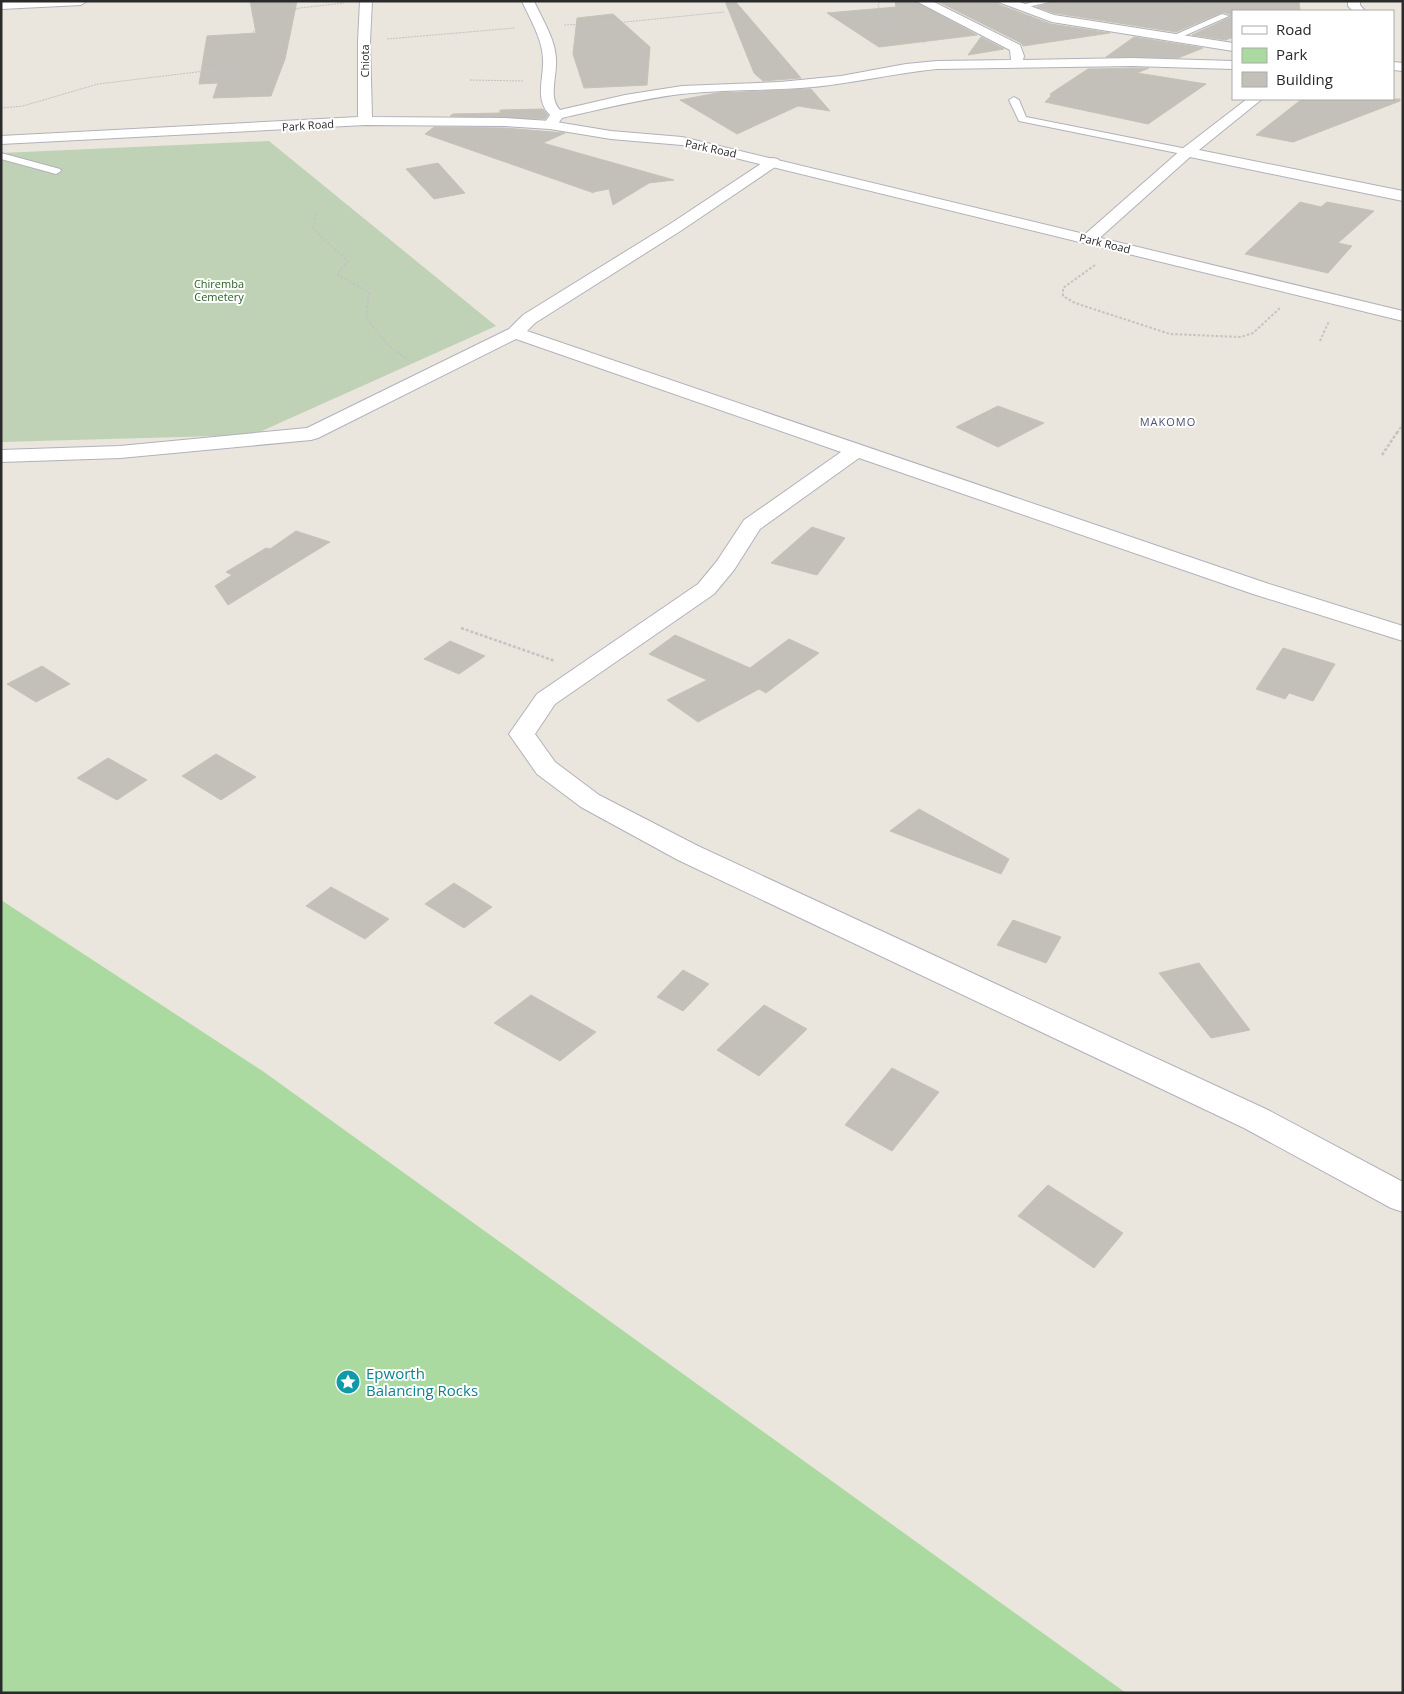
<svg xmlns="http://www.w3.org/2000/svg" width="1404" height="1694" font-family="'Open Sans',sans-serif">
<rect width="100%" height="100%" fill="#eae6dd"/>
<path fill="#abdaa0" d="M 1,900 L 264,1072 L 1126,1693 L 1,1693 Z"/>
<path fill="#c0d2b6" d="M 269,141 L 496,326 L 253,435 L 1,442 L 1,153 Z"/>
<path fill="#c3c0b9" stroke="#c5c2b7" d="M 250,1 L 297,1 L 285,59 L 271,96 L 213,98 L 218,83 L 199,84 L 207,36 L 256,33 Z
M 725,1 L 735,1 L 801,78 L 763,81 L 754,73 Z
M 895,1 L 914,1 L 977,35 L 879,47 L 827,13 L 896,7 Z
M 937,1 L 997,1 L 1000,5 L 1051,24 L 1110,33 L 1023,46 L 1021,43 Z
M 1056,1 L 1299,1 L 1300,10 L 1233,11 L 1233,37 L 1226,40 L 1192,35 L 1231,17 L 1230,14 L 1223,12 L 1176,32 L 1054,13 L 1037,7 Z
M 613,14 L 650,47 L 647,85 L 584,88 L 573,54 L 577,18 Z
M 981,37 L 1004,49 L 968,55 Z
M 1134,37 L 1203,48 L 1178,58 L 1106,57 Z
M 1149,68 L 1137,73 L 1206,84 L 1148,124 L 1045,102 L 1051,96 L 1050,94 L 1088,69 Z
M 811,89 L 830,111 L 798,106 L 737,134 L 680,100 L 717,93 Z
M 1302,99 L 1400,99 L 1400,101 L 1293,142 L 1256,135 Z
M 543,109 L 548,115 L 545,119 L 450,116 L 453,114 L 500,113 L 500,110 Z
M 434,127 L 505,128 L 565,133 L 543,143 L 674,180 L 649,183 L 613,205 L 609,189 L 593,192 L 594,193 L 425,134 Z
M 438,163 L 465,193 L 434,199 L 406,169 Z
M 1300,202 L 1321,207 L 1327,202 L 1374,211 L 1338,243 L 1352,246 L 1328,273 L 1245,254 Z
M 998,406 L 1044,423 L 998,447 L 956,427 Z
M 812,527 L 845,538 L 817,575 L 771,563 Z
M 296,531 L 330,542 L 228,605 L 215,586 L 232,575 L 226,572 L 266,548 L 270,549 Z
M 675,635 L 750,668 L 789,639 L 819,653 L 766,693 L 759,689 L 698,722 L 667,700 L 707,680 L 649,654 Z
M 450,641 L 485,656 L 459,674 L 424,659 Z
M 1283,648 L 1335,664 L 1313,701 L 1289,693 L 1285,699 L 1256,689 Z
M 42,666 L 70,684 L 36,702 L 7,684 Z
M 216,754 L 256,777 L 221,800 L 182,776 Z
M 108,758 L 147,780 L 117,800 L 77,778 Z
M 919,809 L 1009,859 L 1001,874 L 890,831 Z
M 454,883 L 492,907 L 464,928 L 425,904 Z
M 331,887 L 389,919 L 365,939 L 306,906 Z
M 1013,920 L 1061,937 L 1046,963 L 997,945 Z
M 1199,963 L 1250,1030 L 1211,1038 L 1159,973 Z
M 683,970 L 709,984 L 683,1011 L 657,997 Z
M 531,995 L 596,1032 L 560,1061 L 494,1023 Z
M 764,1005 L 807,1029 L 759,1076 L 717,1050 Z
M 892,1068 L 939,1092 L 892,1151 L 845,1125 Z
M 1048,1185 L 1123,1233 L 1094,1268 L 1018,1216 Z"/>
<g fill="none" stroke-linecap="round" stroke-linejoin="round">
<defs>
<path id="service" d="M 1036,1 L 1054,1 L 1019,9 L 1015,7 Z
M 1222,14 L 1229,16 L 1177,39 L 1170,37 Z
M 1014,97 L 1019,100 L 1026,117 L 1187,149 L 1192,152 L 1187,155 L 1019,121 L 1009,100 Z
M 1,153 L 60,169 L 61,171 L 56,174 L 1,159 Z"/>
<path id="minor" d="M 1,1 L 87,1 L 81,5 L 1,9 Z
M 522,1 L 534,1 C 542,19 556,40 556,60 C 557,76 548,98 560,110 L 625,95 L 682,86 L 780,82 L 841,76 L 906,64 L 937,61 L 1011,60 L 1010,50 L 916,1 L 932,1 L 1020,45 L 1024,56 L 1023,60 L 1132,58 L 1233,61 L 1233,69 L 1132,66 L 937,69 C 895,73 855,83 813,87 C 769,91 725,89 681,94 C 641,99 601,109 562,118 L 555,128 L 550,129 L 543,125 L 550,115 C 534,99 544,79 543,60 C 543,40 530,19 522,1 Z
M 999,1 L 1017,1 L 1054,15 L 1233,43 L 1233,51 L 1052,22 L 1001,3 Z
M 1348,1 L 1360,1 L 1360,5 L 1365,11 L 1353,11 L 1348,6 Z
M 1393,62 L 1403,63 L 1403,71 L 1393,70 Z
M 1247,99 L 1262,99 L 1199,150 L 1403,191 L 1403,201 L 1190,157 L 1095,242 L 1083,242 L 1081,239 L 1083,236 L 1182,149 Z
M 773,158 L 778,159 L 780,162 L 778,165 L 682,230 L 535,323 L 527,331 L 1269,584 L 1403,626 L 1403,641 L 1253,594 L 859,458 L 760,529 L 734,570 L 714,594 L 555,704 L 535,734 L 555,762 L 599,795 L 698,846 L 1268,1110 L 1403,1182 L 1403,1212 L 1391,1208 L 1244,1128 L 678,860 L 581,807 L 537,774 L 509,734 L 537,694 L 698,584 L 717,561 L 744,520 L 841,452 L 516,339 L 318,438 L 311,440 L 120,458 L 1,462 L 1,450 L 120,446 L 307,428 L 509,329 L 523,315 L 670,224 L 768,159 Z"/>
<path id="tertiary" d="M 360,1 L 372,1 L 370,42 L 372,117 L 505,118 L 550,121 L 611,131 L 682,137 L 1403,311 L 1403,321 L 682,145 L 611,139 L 550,129 L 505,126 L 365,125 L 1,144 L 1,136 L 358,117 L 358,42 Z"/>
</defs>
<use href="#service" stroke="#b1b1bc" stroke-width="2"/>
<use href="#minor" stroke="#b1b1bc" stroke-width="2"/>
<use href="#tertiary" stroke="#b1b1bc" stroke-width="2"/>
<path stroke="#c3c3c3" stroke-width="1" stroke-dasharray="2 1" stroke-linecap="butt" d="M 880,1 L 878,6 L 889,23 L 925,43
M 1181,1 L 1185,6 L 1190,7
M 564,25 L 616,23 L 724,12
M 387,39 L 515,28
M 470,80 L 524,81
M 1,108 L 23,106 L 98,84 L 213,70 L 228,65 L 265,17 L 300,8 L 344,3"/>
<path stroke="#c3c3c3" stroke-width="2" stroke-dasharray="2.5 2" stroke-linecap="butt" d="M 316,213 L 313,229 L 348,261 L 337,274 L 369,293 L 366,318 L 388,345 L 408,360
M 1095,265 L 1063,288 L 1063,296 L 1075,303 L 1170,334 L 1241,337 L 1253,333 L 1280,308
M 1320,341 L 1329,321
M 1397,433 L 1403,424"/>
<path stroke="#c3c3c3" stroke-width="2.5" stroke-dasharray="3 2" stroke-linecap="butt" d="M 1382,455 L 1398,431
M 461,628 L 555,661"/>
<use href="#service" fill="#fff" fill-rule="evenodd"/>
<use href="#minor" fill="#fff" fill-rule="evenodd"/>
<use href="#tertiary" fill="#fff" fill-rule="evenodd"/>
</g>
<defs>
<symbol id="sight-disc" viewBox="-11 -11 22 22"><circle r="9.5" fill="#0f9aa8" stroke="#fff"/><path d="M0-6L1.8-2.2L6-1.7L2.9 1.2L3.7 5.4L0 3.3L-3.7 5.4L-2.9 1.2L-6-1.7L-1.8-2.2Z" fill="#fff"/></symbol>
</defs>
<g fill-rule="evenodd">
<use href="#sight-disc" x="334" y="1368" width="28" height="28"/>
</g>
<g text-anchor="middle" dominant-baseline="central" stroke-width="4" stroke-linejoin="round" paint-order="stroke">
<g font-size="11" fill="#2a2a2a" stroke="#fff">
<text transform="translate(364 61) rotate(-90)">Chiota</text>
<text transform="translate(308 125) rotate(-4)">Park Road</text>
<text transform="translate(711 148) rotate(12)">Park Road</text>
<text transform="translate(1105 243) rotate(14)">Park Road</text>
</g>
<g font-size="11" fill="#265e22" stroke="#fff">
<text x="219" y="283">Chiremba<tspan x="219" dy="13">Cemetery</tspan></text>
</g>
<g font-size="11" letter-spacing="1" fill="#4f5075" stroke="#fff">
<text x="1168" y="421">MAKOMO</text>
</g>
<g font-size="15" fill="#0d838f" stroke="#fff" text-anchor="start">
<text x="366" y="1373">Epworth<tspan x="366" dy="17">Balancing Rocks</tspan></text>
</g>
</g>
<rect width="1404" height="1694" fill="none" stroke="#2a2a2a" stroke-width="5"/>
<rect x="1232" y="10" width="162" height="90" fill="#ffffff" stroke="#aaaaaa"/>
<rect x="1242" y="26" width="25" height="8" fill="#ffffff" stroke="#aaaaaa"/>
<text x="1276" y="35" font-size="15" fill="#2a2a2a">Road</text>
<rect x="1242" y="48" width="25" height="15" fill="#abdaa0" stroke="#aaaaaa"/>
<text x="1276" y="60" font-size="15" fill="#2a2a2a">Park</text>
<rect x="1242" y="72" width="25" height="15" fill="#c3c0b9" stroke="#aaaaaa"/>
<text x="1276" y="85" font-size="15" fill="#2a2a2a">Building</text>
</svg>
